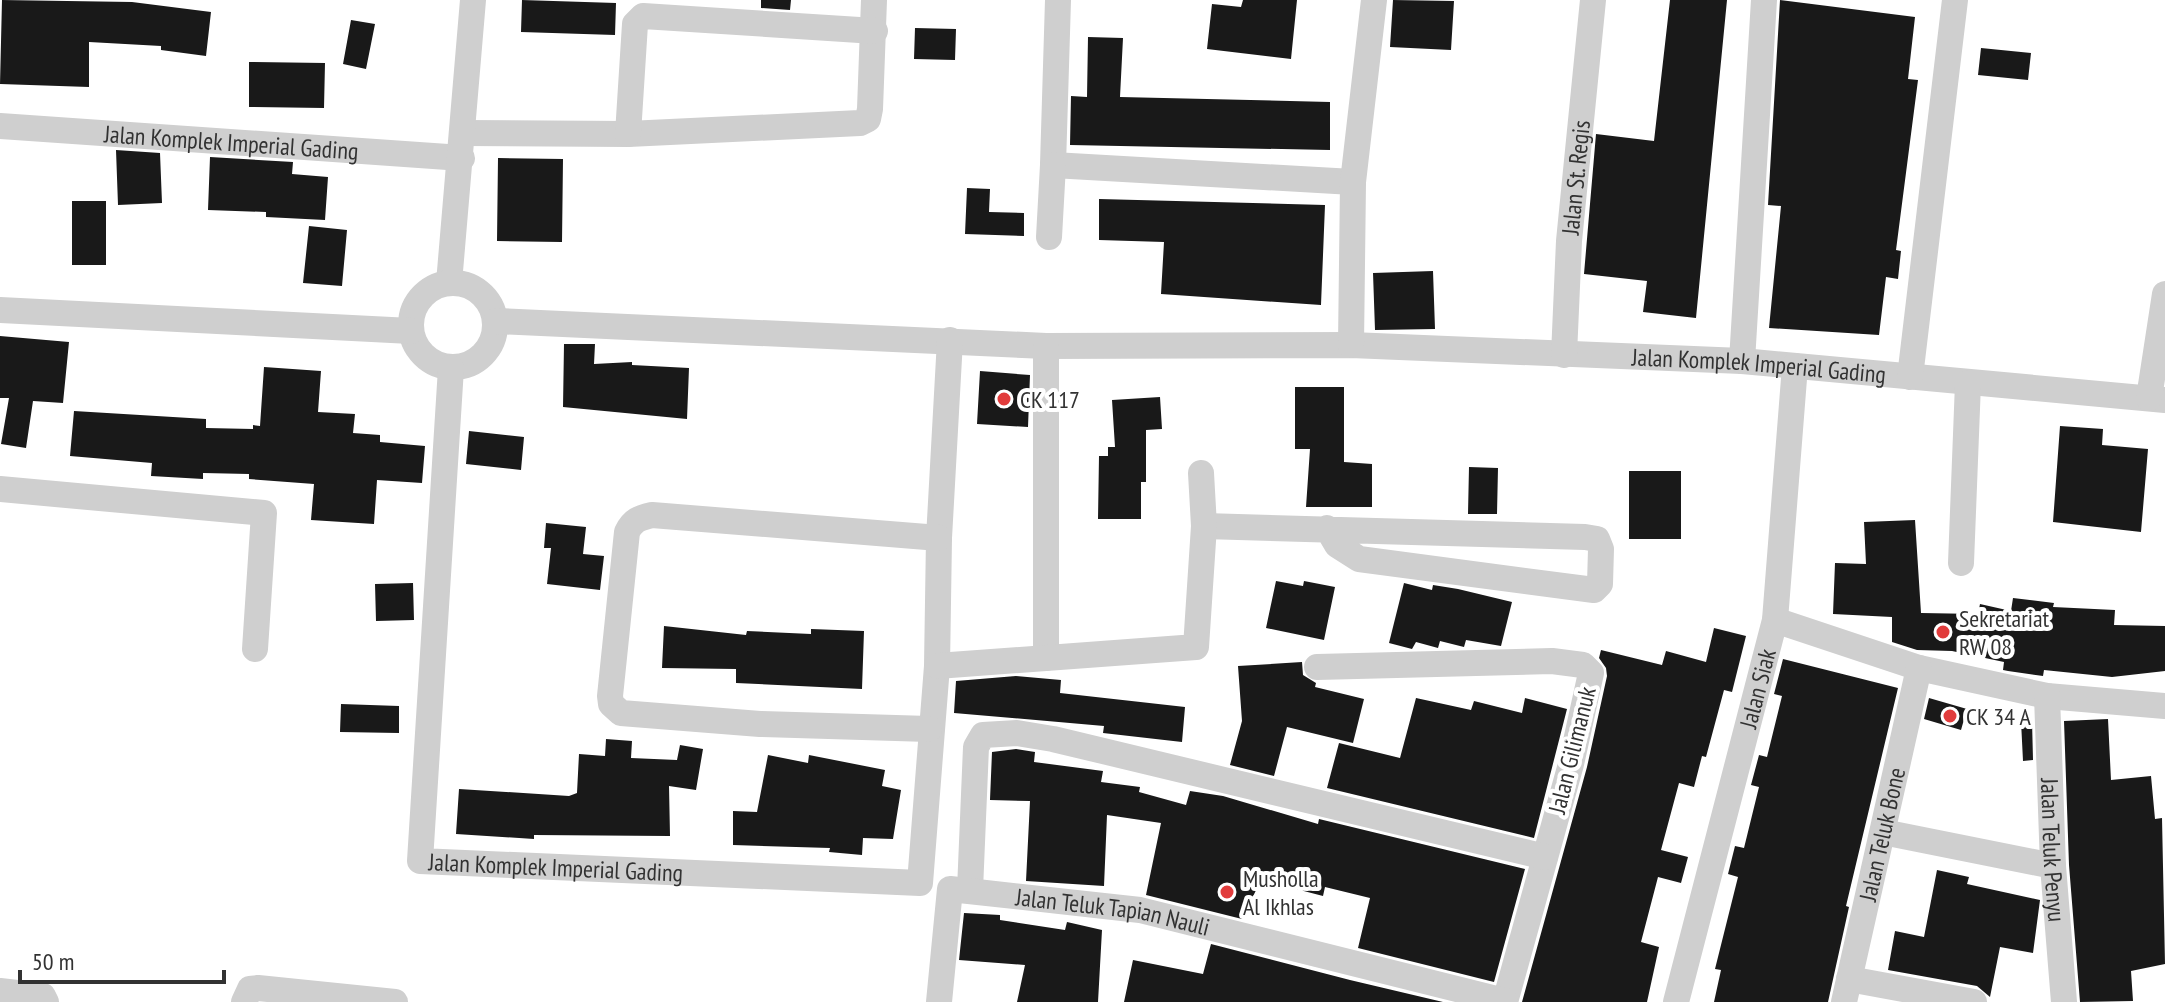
<svg xmlns="http://www.w3.org/2000/svg" width="2165" height="1002" font-family="'PT Sans Narrow',sans-serif">
<rect width="100%" height="100%" fill="#fff"/>
<path fill="#191919" d="M 2,0 L 132,2 L 211,12 L 206,56 L 161,50 L 161,46 L 89,42 L 89,87 L 0,84 Z
M 522,0 L 616,3 L 615,35 L 521,32 Z
M 761,0 L 791,0 L 790,10 L 761,8 Z
M 1243,0 L 1297,0 L 1291,59 L 1207,49 L 1212,4 L 1241,7 Z
M 1393,0 L 1454,1 L 1451,50 L 1390,47 Z
M 1670,0 L 1727,0 L 1696,318 L 1643,312 L 1647,281 L 1584,274 L 1596,134 L 1654,141 Z
M 1780,0 L 1915,17 L 1908,79 L 1918,80 L 1896,250 L 1901,251 L 1898,279 L 1886,277 L 1879,335 L 1769,328 L 1781,206 L 1768,205 Z
M 351,20 L 375,24 L 366,69 L 343,64 Z
M 915,28 L 956,29 L 955,60 L 914,59 Z
M 1088,37 L 1123,38 L 1120,97 L 1330,102 L 1330,150 L 1070,145 L 1071,96 L 1087,97 Z
M 1981,48 L 2031,53 L 2028,80 L 1978,75 Z
M 249,62 L 325,63 L 324,108 L 249,107 Z
M 116,150 L 160,153 L 162,203 L 118,205 Z
M 210,157 L 293,162 L 292,174 L 328,177 L 325,220 L 266,217 L 266,212 L 208,210 Z
M 498,158 L 563,159 L 562,242 L 497,241 Z
M 967,188 L 990,189 L 989,212 L 1024,213 L 1024,236 L 965,234 Z
M 1099,199 L 1325,205 L 1321,305 L 1161,294 L 1164,242 L 1099,240 Z
M 72,201 L 106,201 L 106,265 L 72,265 Z
M 309,226 L 347,230 L 342,286 L 303,283 Z
M 1433,271 L 1435,329 L 1375,330 L 1373,273 Z
M 0,336 L 69,342 L 63,403 L 33,401 L 26,448 L 1,444 L 9,398 L 0,398 Z
M 564,344 L 595,344 L 594,364 L 632,362 L 632,365 L 689,368 L 687,419 L 563,407 Z
M 264,367 L 321,371 L 318,412 L 355,414 L 353,433 L 380,435 L 380,442 L 425,446 L 422,483 L 377,480 L 374,524 L 311,520 L 314,484 L 249,479 L 249,474 L 203,473 L 203,479 L 151,476 L 152,463 L 70,456 L 74,411 L 206,419 L 206,428 L 253,429 L 253,425 L 260,426 Z
M 980,371 L 1030,375 L 1028,427 L 977,424 Z
M 1295,387 L 1344,387 L 1344,462 L 1372,464 L 1372,507 L 1306,507 L 1310,449 L 1295,449 Z
M 1160,397 L 1162,429 L 1146,430 L 1146,482 L 1141,482 L 1141,519 L 1098,519 L 1099,456 L 1108,456 L 1108,447 L 1115,447 L 1112,400 Z
M 2060,426 L 2103,429 L 2102,445 L 2148,449 L 2141,532 L 2053,522 Z
M 469,431 L 524,437 L 521,470 L 466,464 Z
M 1469,467 L 1498,468 L 1497,514 L 1468,514 Z
M 1629,471 L 1681,471 L 1681,539 L 1629,539 Z
M 1915,520 L 1921,613 L 1978,614 L 1980,604 L 2011,611 L 2013,598 L 2054,603 L 2053,607 L 2115,610 L 2114,625 L 2165,626 L 2165,671 L 2112,677 L 2044,670 L 2043,676 L 2008,671 L 2003,670 L 2004,662 L 1952,651 L 1917,650 L 1892,642 L 1892,617 L 1833,614 L 1835,563 L 1866,564 L 1864,522 Z
M 546,523 L 586,527 L 583,554 L 604,556 L 600,590 L 547,584 L 551,548 L 544,548 Z
M 1276,581 L 1303,586 L 1304,581 L 1335,587 L 1324,640 L 1266,628 Z
M 413,583 L 414,620 L 376,621 L 375,584 Z
M 1404,583 L 1432,590 L 1433,585 L 1458,589 L 1512,602 L 1501,646 L 1466,640 L 1464,647 L 1440,641 L 1438,648 L 1416,642 L 1412,649 L 1389,643 Z
M 664,626 L 746,635 L 747,631 L 811,634 L 811,629 L 864,631 L 862,689 L 736,683 L 736,669 L 662,668 Z
M 1714,628 L 1746,636 L 1732,692 L 1724,690 L 1706,757 L 1702,756 L 1694,787 L 1679,783 L 1661,850 L 1688,857 L 1681,883 L 1658,877 L 1641,942 L 1659,947 L 1647,1002 L 1522,1002 L 1587,767 L 1607,676 L 1606,668 L 1599,658 L 1601,650 L 1662,665 L 1666,651 L 1706,662 Z
M 1783,659 L 1898,688 L 1846,906 L 1849,907 L 1828,1002 L 1714,1002 L 1721,970 L 1715,969 L 1738,877 L 1728,874 L 1735,846 L 1744,848 L 1759,787 L 1751,785 L 1759,755 L 1767,757 L 1782,696 L 1774,694 Z
M 1302,662 L 1303,675 L 1316,683 L 1315,687 L 1364,699 L 1353,743 L 1287,727 L 1274,776 L 1230,765 L 1242,721 L 1238,666 Z
M 1016,676 L 1061,680 L 1060,693 L 1185,707 L 1182,742 L 1103,733 L 1104,726 L 954,713 L 956,681 Z
M 1416,698 L 1471,710 L 1474,701 L 1522,713 L 1525,698 L 1567,709 L 1534,838 L 1327,788 L 1339,743 L 1400,758 Z
M 1929,698 L 1967,709 L 1961,730 L 1924,719 Z
M 341,704 L 399,706 L 399,733 L 340,732 Z
M 2108,719 L 2111,780 L 2151,776 L 2155,819 L 2162,818 L 2165,964 L 2131,971 L 2133,1001 L 2080,1002 L 2069,865 L 2064,721 Z
M 2032,720 L 2033,760 L 2023,761 L 2021,721 Z
M 606,739 L 632,741 L 631,758 L 677,760 L 680,745 L 703,749 L 696,790 L 669,786 L 670,836 L 534,835 L 534,839 L 456,834 L 459,789 L 569,796 L 577,793 L 579,754 L 605,756 Z
M 1016,749 L 1035,752 L 1034,762 L 1103,771 L 1101,782 L 1140,787 L 1139,792 L 1186,805 L 1190,791 L 1223,796 L 1318,824 L 1319,819 L 1525,869 L 1494,982 L 1358,948 L 1370,898 L 1325,887 L 1323,896 L 1261,880 L 1242,919 L 1146,895 L 1161,823 L 1107,815 L 1104,886 L 1026,881 L 1030,801 L 990,800 L 992,752 Z
M 768,755 L 808,763 L 809,755 L 885,770 L 882,786 L 901,790 L 893,839 L 863,838 L 862,855 L 829,852 L 830,848 L 733,845 L 733,811 L 757,812 Z
M 1937,870 L 1969,877 L 1967,884 L 2040,900 L 2033,953 L 2000,947 L 1990,997 L 1977,986 L 1888,970 L 1895,931 L 1924,937 Z
M 964,913 L 1000,915 L 1000,920 L 1065,930 L 1067,922 L 1102,930 L 1098,1002 L 1017,1002 L 1025,965 L 959,960 Z
M 1211,944 L 1350,980 L 1443,1002 L 1124,1002 L 1133,960 L 1203,974 Z"/>
<g fill="none" stroke-linecap="round" stroke-linejoin="round">
<g stroke="#cfcfcf" stroke-width="26">
<path d="M 1058,0 L 1053,165 L 1353,182"/>
<path id="s1" d="M 0,126 L 462,158"/>
<path d="M 462,133 L 628,134 L 860,123 L 868,119 L 870,109 L 874,0"/>
<path d="M 628,134 L 635,24 L 643,16 L 875,31"/>
<path d="M 1049,237 L 1053,165"/>
<path d="M 449,283 L 473,0"/>
<circle cx="453" cy="325" r="42"/>
<path d="M 0,310 L 411,331"/>
<path id="s2" d="M 496,321 L 1046,346 L 1351,345 L 1742,361 L 2165,400"/>
<path d="M 1351,345 L 1353,182 L 1374,0"/>
<path id="s3" d="M 1564,355 L 1569,241 L 1593,0"/>
<path d="M 1742,361 L 1764,0"/>
<path id="s4" d="M 451,368 L 420,861 L 920,883 L 937,666 L 939,538 L 950,340"/>
<path d="M 1910,377 L 1955,0"/>
<path d="M 2149,398 L 2165,294"/>
<path d="M 0,489 L 264,513 L 255,649"/>
<path d="M 1204,526 L 1585,537 L 1597,539 L 1601,549 L 1600,584 L 1594,590 L 1359,559 L 1337,545 L 1327,528"/>
<path d="M 1961,563 L 1968,383"/>
<path d="M 1775,620 L 1919,668 L 2047,696 L 2165,706"/>
<path d="M 1046,658 L 1046,346"/>
<path d="M 937,666 L 1196,647 L 1204,526 L 1201,473"/>
<path d="M 1317,667 L 1552,661 L 1583,665 L 1591,673 L 1571,764 L 1505,1002"/>
<path id="s5" d="M 2047,696 L 2053,866 L 2064,1002"/>
<path d="M 929,729 L 760,724 L 621,713 L 611,704 L 610,696 L 627,532 C 633,520 639,518 652,515 L 939,538"/>
<path d="M 1883,832 L 2053,866"/>
<path d="M 970,890 L 976,747 L 983,735 L 1017,733 L 1053,739 L 1545,857"/>
<path d="M 1849,979 L 1974,1002"/>
<path d="M 0,991 L 43,996 L 46,1002"/>
<path d="M 244,1002 L 250,989 L 258,988 L 395,1002"/>
<path id="s6" d="M 939,1002 L 950,889 L 1140,910 L 1505,1001"/>
<path id="s7" d="M 1676,1002 L 1775,620 L 1795,366"/>
<path id="s8" d="M 1844,1002 L 1919,668"/>
</g>
</g>
<g fill="#e13c3c" stroke="#fff" stroke-width="3">
<circle cx="1004" cy="399" r="8"/>
<circle cx="1943" cy="632" r="8"/>
<circle cx="1950" cy="716" r="8"/>
<circle cx="1227" cy="892" r="8"/>
</g>
<g text-anchor="middle" dominant-baseline="central" stroke-width="8" stroke-linejoin="round" paint-order="stroke">
<g font-size="24" fill="#323232" stroke="#fff">
<text stroke="none"><textPath href="#s1" startOffset="232">Jalan Komplek Imperial Gading</textPath></text>
<text stroke="none"><textPath href="#s3" startOffset="178">Jalan St. Regis</textPath></text>
<text stroke="none"><textPath href="#s2" startOffset="1264">Jalan Komplek Imperial Gading</textPath></text>
<text stroke="none"><textPath href="#s7" startOffset="324">Jalan Siak</textPath></text>
<text transform="translate(1572 750) rotate(-76)">Jalan Gilimanuk</text>
<text stroke="none"><textPath href="#s8" startOffset="172">Jalan Teluk Bone</textPath></text>
<text stroke="none"><textPath href="#s5" startOffset="154">Jalan Teluk Penyu</textPath></text>
<text stroke="none"><textPath href="#s4" startOffset="630">Jalan Komplek Imperial Gading</textPath></text>
<text stroke="none"><textPath href="#s6" startOffset="278">Jalan Teluk Tapian Nauli</textPath></text>
</g>
<g font-size="24" fill="#323232" stroke="#fff" text-anchor="start">
<text x="1020" y="399">CK 117</text>
<text x="1959" y="618">Sekretariat<tspan x="1959" dy="28">RW 08</tspan></text>
<text x="1966" y="716">CK 34 A</text>
<text x="1243" y="878">Musholla<tspan x="1243" dy="28">Al Ikhlas</tspan></text>
</g>
</g>
<path d="M20 970v12h204v-12" fill="none" stroke="#323232" stroke-width="4"/>
<text x="32" y="970" font-size="24" fill="#323232" stroke="#ffffff" stroke-width="6" paint-order="stroke">50 m</text>
</svg>
